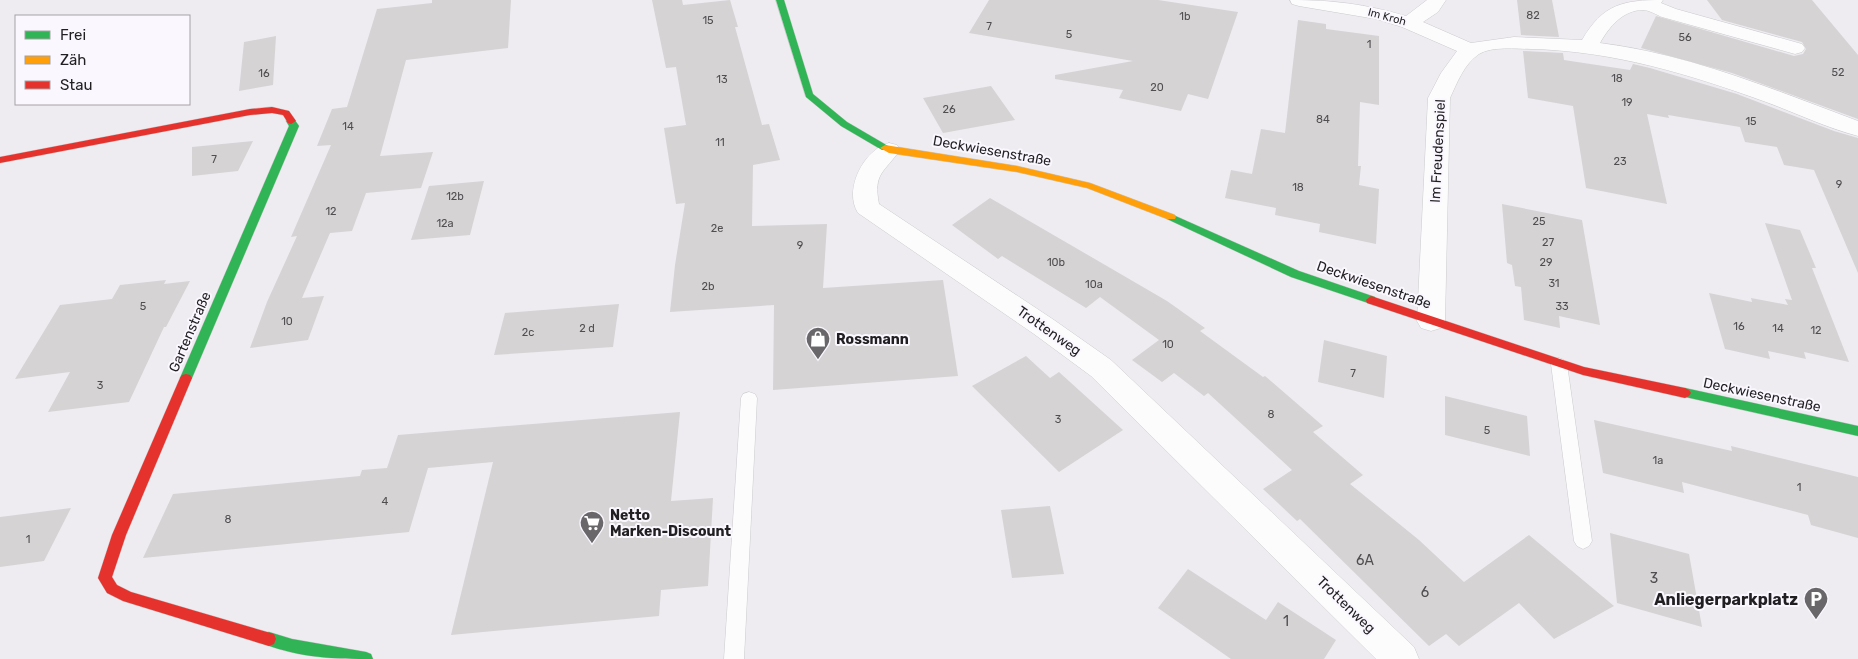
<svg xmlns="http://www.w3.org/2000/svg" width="1858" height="659" font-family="Rubik,sans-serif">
<rect width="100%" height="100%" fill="#eeecf0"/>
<path fill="#d5d3d4" d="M 432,0 L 511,0 L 508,48 L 406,60 L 380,156 L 433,152 L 421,188 L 366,193 L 352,231 L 330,233 L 302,298 L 324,296 L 308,340 L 250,348 L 267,302 L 297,236 L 291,237 L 331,145 L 317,146 L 332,109 L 347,107 L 377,9 L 432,3 Z
M 652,0 L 682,0 L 683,5 L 730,0 L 738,27 L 735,27 L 762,125 L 769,124 L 780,160 L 753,165 L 752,226 L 827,224 L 823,288 L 943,280 L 958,376 L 773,390 L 774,305 L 670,312 L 675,265 L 685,203 L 676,204 L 664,128 L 686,125 L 676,67 L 666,68 Z
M 989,0 L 1158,0 L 1238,12 L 1208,99 L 1188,94 L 1181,111 L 1119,98 L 1123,90 L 1055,79 L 1055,75 L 1133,61 L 969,33 Z
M 1517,0 L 1552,0 L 1559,37 L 1521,35 Z
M 1707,0 L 1812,0 L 1858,55 L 1858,119 L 1732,73 L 1641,48 L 1656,16 L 1794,56 L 1803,54 L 1806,49 L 1802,42 L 1722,20 Z
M 1298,20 L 1326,24 L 1326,29 L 1379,36 L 1379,105 L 1360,102 L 1358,166 L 1361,166 L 1359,185 L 1379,189 L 1376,244 L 1319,232 L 1320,224 L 1275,215 L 1276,208 L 1225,198 L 1231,170 L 1252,174 L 1261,129 L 1285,133 Z
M 276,36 L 273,85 L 239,91 L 244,42 Z
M 1523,51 L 1563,53 L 1564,60 L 1630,70 L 1633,64 L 1650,68 L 1737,94 L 1834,131 L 1858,138 L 1858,273 L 1814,170 L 1784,165 L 1777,147 L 1745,142 L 1740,127 L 1668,115 L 1669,118 L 1647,114 L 1667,204 L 1586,188 L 1573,106 L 1528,98 Z
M 991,86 L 1015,120 L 943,133 L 923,98 Z
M 253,141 L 238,171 L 192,176 L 192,147 Z
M 484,181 L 470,235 L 411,240 L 429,186 Z
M 990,198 L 1167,301 L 1205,328 L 1200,331 L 1263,377 L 1265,376 L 1323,426 L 1313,432 L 1363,475 L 1350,484 L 1419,540 L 1464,582 L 1529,535 L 1614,606 L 1554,639 L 1519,603 L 1459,646 L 1446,634 L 1429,646 L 1300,519 L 1297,521 L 1263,489 L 1292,470 L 1208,393 L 1204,396 L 1174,373 L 1162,382 L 1132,360 L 1159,340 L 1100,297 L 1086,308 L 1002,256 L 998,259 L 952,225 Z
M 1502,204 L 1582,220 L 1600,325 L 1559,316 L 1560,328 L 1524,320 L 1521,287 L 1515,286 L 1512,265 L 1507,263 Z
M 1765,223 L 1800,230 L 1816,268 L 1812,268 L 1849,362 L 1804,352 L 1806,359 L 1768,351 L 1770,359 L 1725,349 L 1709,293 L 1752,302 L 1751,298 L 1788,305 L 1785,299 L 1792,300 Z
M 166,280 L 164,284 L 190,281 L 166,327 L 164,327 L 129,402 L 48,412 L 70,372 L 15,379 L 60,305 L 112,299 L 120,285 Z
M 619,304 L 613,347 L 494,355 L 505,313 Z
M 1324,340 L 1387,356 L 1384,398 L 1318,382 Z
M 1026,356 L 1050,378 L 1059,372 L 1123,430 L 1059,472 L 972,386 Z
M 1445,396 L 1527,416 L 1530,456 L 1445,435 Z
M 680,412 L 671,501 L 713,498 L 708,586 L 661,590 L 659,616 L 451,635 L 493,462 L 428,468 L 409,532 L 143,558 L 173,494 L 360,476 L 362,470 L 387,468 L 398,435 Z
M 1594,420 L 1732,451 L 1731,446 L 1858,477 L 1858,538 L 1811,525 L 1808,515 L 1682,482 L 1684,493 L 1603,473 Z
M 1050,506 L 1064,574 L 1012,578 L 1001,510 Z
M 71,508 L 44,561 L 0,567 L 0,517 Z
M 1610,533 L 1689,554 L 1702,627 L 1617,603 Z
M 1188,569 L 1266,620 L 1278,602 L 1336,640 L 1324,659 L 1231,659 L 1158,608 Z"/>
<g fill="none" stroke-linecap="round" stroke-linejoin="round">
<defs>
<path id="lane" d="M 1559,358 L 1564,360 L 1567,364 L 1592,541 L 1589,546 L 1583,549 L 1577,546 L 1574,541 L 1551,364 L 1554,360 Z
M 749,392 L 755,394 L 757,398 L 744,659 L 724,659 L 741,398 L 743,394 Z"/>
<path id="street" d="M 1290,0 C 1333,0 1365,4 1406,16 L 1427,0 L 1446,0 L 1438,12 L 1423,22 L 1471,43 L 1514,37 L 1582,40 C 1603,4 1623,0 1663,0 L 1661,3 L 1676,9 L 1802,44 L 1805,48 L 1802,52 L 1795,54 L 1662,17 C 1657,15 1649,10 1643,10 C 1623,10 1609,27 1600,43 C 1689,54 1775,90 1858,121 L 1858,136 C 1827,128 1796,113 1766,102 C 1689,74 1613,51 1531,49 C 1516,49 1492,46 1479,54 C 1464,64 1457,83 1450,98 L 1445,321 L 1441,328 L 1431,331 L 1421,328 L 1417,321 L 1428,98 L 1441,73 L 1457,51 L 1402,27 L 1376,19 L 1299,6 L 1292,4 Z
M 889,143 L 897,145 L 900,150 C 884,173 873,173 879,204 L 1054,320 L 1111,360 L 1414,647 L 1419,659 L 1376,659 L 1091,376 L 1034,334 L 858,213 C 843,190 864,149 889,143 Z"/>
<path id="fast" d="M 776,0 L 784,0 L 813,94 L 847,122 L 888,146 L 888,150 L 882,150 L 841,126 L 806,97 Z
M 291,118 L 294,119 L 299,126 L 192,378 L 190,381 L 182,381 L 180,378 L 289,126 L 286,121 Z
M 1171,214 L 1299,271 L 1375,297 L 1376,300 L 1371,304 L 1291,277 L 1167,219 L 1166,217 Z
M 1685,388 L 1858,426 L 1858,436 L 1681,396 L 1679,393 L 1681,390 Z
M 269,632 L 292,639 L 366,652 L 371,654 L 373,659 C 335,659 301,658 264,644 L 262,639 L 264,634 Z"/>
<path id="slow" d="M 885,145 L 1017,166 L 1090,183 L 1175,215 L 1176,217 L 1175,219 L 1167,219 L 1087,188 L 1017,172 L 889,153 L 880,148 Z"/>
<path id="jam" d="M 272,107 L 289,111 L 296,121 L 291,124 L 288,123 L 283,115 L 272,113 L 250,115 L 0,163 L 0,157 L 250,109 Z
M 1371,296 L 1584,367 L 1685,388 L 1689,390 L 1691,393 L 1689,396 L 1685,398 L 1583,375 L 1367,303 L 1366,300 Z
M 186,374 L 190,375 L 192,378 L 126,535 L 112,577 L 117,585 L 131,592 L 274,634 L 276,639 L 274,644 L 269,646 L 123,601 L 107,593 L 98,578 L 112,535 L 180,378 L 182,375 Z"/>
</defs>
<use href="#lane" stroke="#cbcacd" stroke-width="1"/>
<use href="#street" stroke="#cbcacd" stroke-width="1"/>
<use href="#fast" stroke="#cbcacd" stroke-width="1"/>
<use href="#slow" stroke="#cbcacd" stroke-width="1"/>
<use href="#jam" stroke="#cbcacd" stroke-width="1"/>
<use href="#lane" fill="#fcfcfd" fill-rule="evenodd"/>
<use href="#street" fill="#fcfcfd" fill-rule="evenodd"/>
<use href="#fast" fill="#30b455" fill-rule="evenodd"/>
<use href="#slow" fill="#ff9f0a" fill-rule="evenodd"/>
<use href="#jam" fill="#e5322d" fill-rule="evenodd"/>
</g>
<defs>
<symbol id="shop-pin" viewBox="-11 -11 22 30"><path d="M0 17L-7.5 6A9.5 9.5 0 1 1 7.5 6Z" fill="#69676a" stroke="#fbf7fe"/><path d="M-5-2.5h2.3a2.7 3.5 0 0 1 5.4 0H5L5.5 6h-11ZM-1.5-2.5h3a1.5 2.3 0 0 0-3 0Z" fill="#fff"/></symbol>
<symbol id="supermarket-pin" viewBox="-11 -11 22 30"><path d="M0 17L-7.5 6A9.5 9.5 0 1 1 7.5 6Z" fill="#69676a" stroke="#fbf7fe"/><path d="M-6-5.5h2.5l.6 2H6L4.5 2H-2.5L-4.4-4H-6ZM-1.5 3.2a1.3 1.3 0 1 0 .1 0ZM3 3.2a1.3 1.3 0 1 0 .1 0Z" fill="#fff"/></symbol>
<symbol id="parking-pin" viewBox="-11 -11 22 30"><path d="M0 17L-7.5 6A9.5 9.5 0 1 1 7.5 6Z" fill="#69676a" stroke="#fbf7fe"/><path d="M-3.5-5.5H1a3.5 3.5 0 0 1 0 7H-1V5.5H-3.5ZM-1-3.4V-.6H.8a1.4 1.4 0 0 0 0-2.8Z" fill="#fff"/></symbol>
</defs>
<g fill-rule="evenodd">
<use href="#shop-pin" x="804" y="325" width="28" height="38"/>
<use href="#supermarket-pin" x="578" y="509" width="28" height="38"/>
<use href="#parking-pin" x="1802" y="585" width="28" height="38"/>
</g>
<g text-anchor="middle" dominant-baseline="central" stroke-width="4" stroke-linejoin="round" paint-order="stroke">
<g font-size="11" fill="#504e50">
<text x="1533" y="15">82</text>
<text x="1185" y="16">1b</text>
<text x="708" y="20">15</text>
<text x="989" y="26">7</text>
<text x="1069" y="34">5</text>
<text x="1685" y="37">56</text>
<text x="1369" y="44">1</text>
<text x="1838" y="72">52</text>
<text x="264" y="73">16</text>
<text x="1617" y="78">18</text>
<text x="722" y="79">13</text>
<text x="1157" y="87">20</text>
<text x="1627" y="102">19</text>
<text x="949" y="109">26</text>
<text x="1323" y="119">84</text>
<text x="1751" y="121">15</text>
<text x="348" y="126">14</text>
<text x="720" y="142">11</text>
<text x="214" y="159">7</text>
<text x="1620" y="161">23</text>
<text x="1839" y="184">9</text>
<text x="1298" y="187">18</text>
<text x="455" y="196">12b</text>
<text x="331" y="211">12</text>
<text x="1539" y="221">25</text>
<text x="445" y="223">12a</text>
<text x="717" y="228">2e</text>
<text x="1548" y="242">27</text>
<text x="800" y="245">9</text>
<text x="1056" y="262">10b</text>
<text x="1546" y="262">29</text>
<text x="1554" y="283">31</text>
<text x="1094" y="284">10a</text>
<text x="708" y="286">2b</text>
<text x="143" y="306">5</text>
<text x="1562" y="306">33</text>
<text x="287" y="321">10</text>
<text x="1739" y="326">16</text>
<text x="587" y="328">2 d</text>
<text x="1778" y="328">14</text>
<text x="1816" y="330">12</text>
<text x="528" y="332">2c</text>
<text x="1168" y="344">10</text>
<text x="1353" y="373">7</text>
<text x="100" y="385">3</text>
<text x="1271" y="414">8</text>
<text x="1058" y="419">3</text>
<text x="1487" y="430">5</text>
<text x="1658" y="460">1a</text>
<text x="1799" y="487">1</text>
<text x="385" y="501">4</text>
<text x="228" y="519">8</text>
<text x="28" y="539">1</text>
</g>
<g font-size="11" fill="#211f22" stroke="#fbf7fe">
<text transform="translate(1387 17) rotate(15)">Im Kroh</text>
</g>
<g font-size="14" fill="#211f22" stroke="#fbf7fe">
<text transform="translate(992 151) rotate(10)">Deckwiesenstraße</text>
<text transform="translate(1438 151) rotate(-87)">Im Freudenspiel</text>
<text transform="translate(1374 285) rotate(19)">Deckwiesenstraße</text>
<text transform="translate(1049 331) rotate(35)">Trottenweg</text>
<text transform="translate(190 332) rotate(-67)">Gartenstraße</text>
<text transform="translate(1762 395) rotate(12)">Deckwiesenstraße</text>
<text transform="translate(1346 605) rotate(44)">Trottenweg</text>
</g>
<g font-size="14" font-weight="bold" fill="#211f22" stroke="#fbf7fe" text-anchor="start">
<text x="836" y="339">Rossmann</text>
<text x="610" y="515">Netto<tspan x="610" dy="16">Marken-Discount</tspan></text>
</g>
<g font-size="14" fill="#504e50">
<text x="1365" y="560">6A</text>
<text x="1654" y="578">3</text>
<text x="1425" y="592">6</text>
<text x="1286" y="621">1</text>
</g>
<g font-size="16" font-weight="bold" fill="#211f22" stroke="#fbf7fe" text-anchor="end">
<text x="1798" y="599">Anliegerparkplatz</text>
</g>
</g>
<rect x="15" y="15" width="175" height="90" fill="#fbf7fe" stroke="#a4a1a6"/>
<rect x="25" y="31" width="25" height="8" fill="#30b455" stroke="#a4a1a6"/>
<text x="60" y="40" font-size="15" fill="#211f22">Frei</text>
<rect x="25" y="56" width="25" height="8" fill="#ff9f0a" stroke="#a4a1a6"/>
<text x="60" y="65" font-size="15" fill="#211f22">Zäh</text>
<rect x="25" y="81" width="25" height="8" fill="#e5322d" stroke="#a4a1a6"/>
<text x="60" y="90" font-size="15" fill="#211f22">Stau</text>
</svg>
